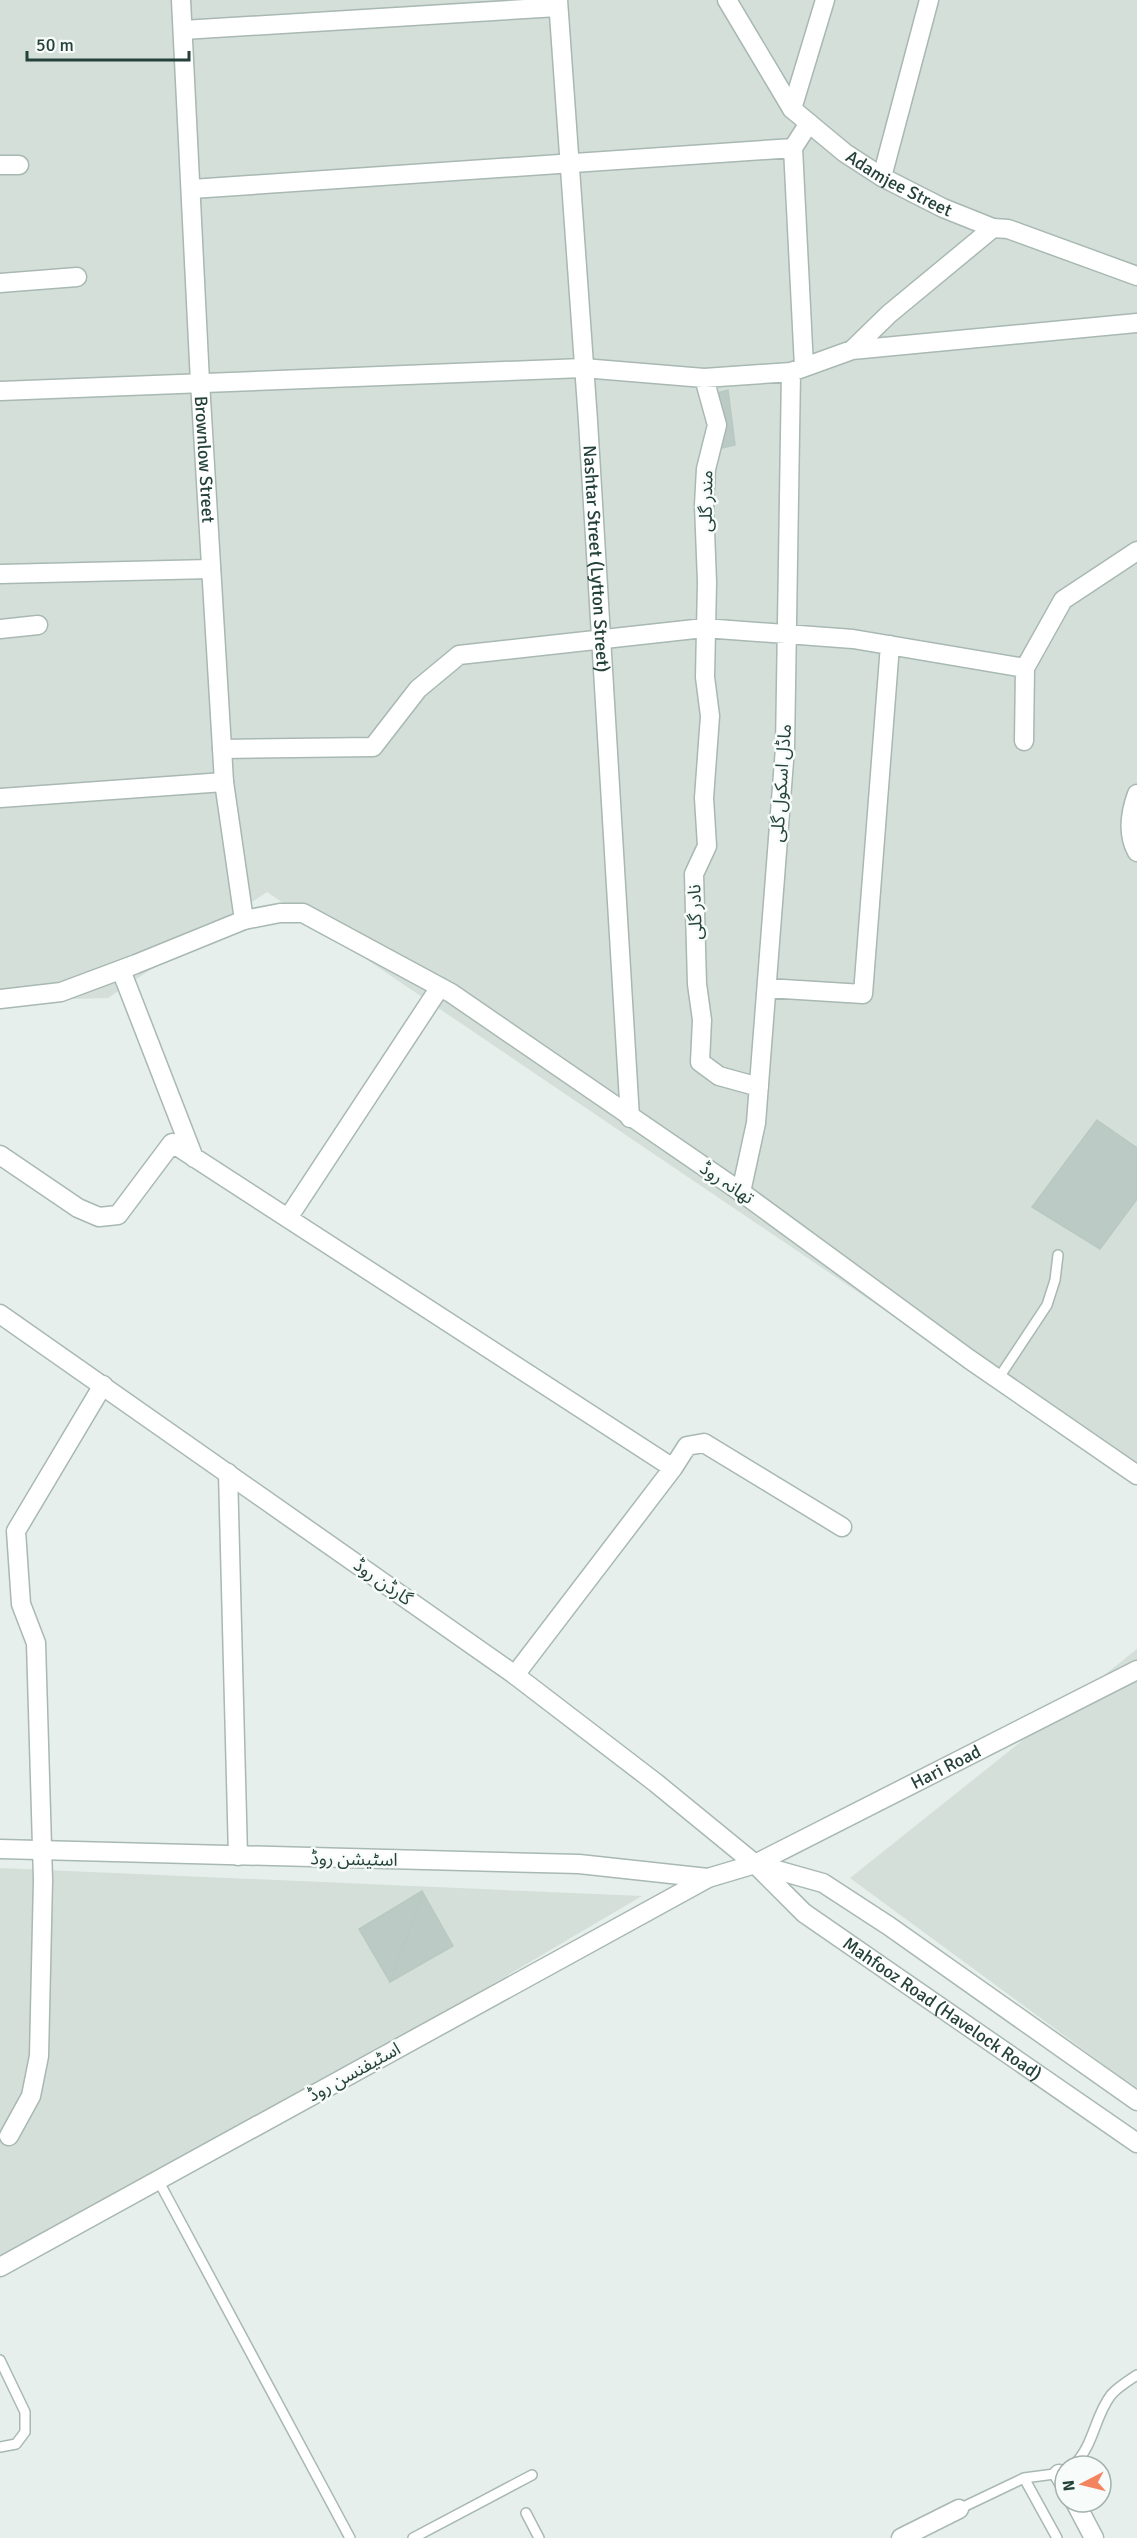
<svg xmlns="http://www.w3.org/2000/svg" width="1137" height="2538" font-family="Signika,'Noto Sans Arabic',sans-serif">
<rect width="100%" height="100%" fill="#e6efeb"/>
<path fill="#d4dfda" d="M 0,0 L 1137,0 L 1137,1481 L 267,892 L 108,998 L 0,1001 Z
M 1137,1649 L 1137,2089 L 850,1878 Z
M 0,1868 L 642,1896 L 0,2275 Z"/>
<path fill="#bbcac4" stroke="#b8c9c2" stroke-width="1.5" d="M 728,390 L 735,445 L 713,450 L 714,394 Z
M 1097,1120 L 1137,1148 L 1137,1199 L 1100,1249 L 1032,1207 Z
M 422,1891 L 453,1946 L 390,1982 L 359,1929 Z
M 422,1891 L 453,1946 L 390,1982 L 407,1936 Z"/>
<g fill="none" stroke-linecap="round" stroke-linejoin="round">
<defs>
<path id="service" d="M 998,1379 L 1047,1305 L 1055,1280 L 1058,1255
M 158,2180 L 350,2538
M 0,2360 L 25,2412 L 25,2432 L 16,2444 L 0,2447
M 1073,2466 C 1095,2444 1094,2417 1111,2395 C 1118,2387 1128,2381 1137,2375
M 1024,2478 L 1057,2538
M 959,2509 L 1024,2478 L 1062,2473
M 526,2513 L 539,2538
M 413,2538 L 532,2475"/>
<path id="minor" d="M 183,30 L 558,7
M 792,109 L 825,0
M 0,165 L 19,165
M 882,177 L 929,0
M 192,189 L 793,148
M 0,283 L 77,277
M 852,350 L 1137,323
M 804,367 L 793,148 L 809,123
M 704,378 L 717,425 L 706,469 L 704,505 L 707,582 L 705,677 L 710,716 L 704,798 L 707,846 L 694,874 L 697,984 L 702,1020 L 700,1062 L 719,1076 L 759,1087
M 0,391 L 583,368 L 704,378 L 791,372 L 852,350 L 889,314 L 993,228
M 0,574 L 211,569
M 0,629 L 38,625
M 1024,741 L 1025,668 L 1063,600 L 1137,551
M 222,749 L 373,747 L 418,689 L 459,655 L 704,628 L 853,639 L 1025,668
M 1137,794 C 1130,813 1127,834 1137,852
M 0,798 L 224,782
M 121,970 L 194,1158
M 767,988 L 863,994 L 890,645
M 0,1155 L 78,1208 L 99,1217 L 118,1215 L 172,1143 L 673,1468
M 741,1192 L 756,1123 L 785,748 L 791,372
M 288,1218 L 440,987
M 228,1473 L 238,1856
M 515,1675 L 673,1468 L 687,1446 L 704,1443 L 842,1527
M 9,2136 L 31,2096 L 39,2056 L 43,1880 L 36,1643 L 21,1604 L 16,1531 L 103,1385
M 1059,2474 L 1065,2484
M 1075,2502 L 1094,2538
M 901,2538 L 959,2509"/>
<g id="tertiary">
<path id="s1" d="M 181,0 L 200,382 L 224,782 L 244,920"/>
<path id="s2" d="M 558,0 L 588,421 L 630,1118"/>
<path id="s3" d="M 727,0 L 792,109 L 845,153 L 882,177 L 943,208 L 993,228 L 1008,229 L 1137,276"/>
<path d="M 0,999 L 61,992 L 136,964 L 244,920 L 280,913 L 303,913 L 451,993 L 741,1192 L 969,1359 L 1137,1475"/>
<path id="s4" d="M 0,1314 L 515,1675 L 656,1783 L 755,1864 L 804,1913 L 1137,2143"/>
<path d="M 0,1849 L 579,1864 L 708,1878"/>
<path id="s5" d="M 755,1864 L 1137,1670"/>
<path d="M 0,2267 L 708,1878 L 755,1864 L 823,1883 L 889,1926 L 1137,2101"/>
</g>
</defs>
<use href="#service" stroke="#a8b8b2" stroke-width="12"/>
<use href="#minor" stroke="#a8b8b2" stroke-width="21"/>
<use href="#tertiary" stroke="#a8b8b2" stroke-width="21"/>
<use href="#service" stroke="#fff" stroke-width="9"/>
<use href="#minor" stroke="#fff" stroke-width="18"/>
<use href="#tertiary" stroke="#fff" stroke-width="18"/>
</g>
<g text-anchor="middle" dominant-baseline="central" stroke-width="5" stroke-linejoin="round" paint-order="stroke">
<g font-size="18" fill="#24423a" stroke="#f7fbf9">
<text stroke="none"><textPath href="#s3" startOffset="258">Adamjee Street</textPath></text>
<text stroke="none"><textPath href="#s1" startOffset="460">Brownlow Street</textPath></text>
<text transform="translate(706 501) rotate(-89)">مندر گلی</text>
<text stroke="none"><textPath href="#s2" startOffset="560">Nashtar Street (Lytton Street)</textPath></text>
<text transform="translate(781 783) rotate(-86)">ماڈل اسکول گلی</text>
<text transform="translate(695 912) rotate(-92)">نادر گلی</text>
<text transform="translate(727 1183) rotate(34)">تھانہ روڈ</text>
<text transform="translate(383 1582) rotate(35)">گارڈن روڈ</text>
<text stroke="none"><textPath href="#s5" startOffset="214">Hari Road</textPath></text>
<text transform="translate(354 1859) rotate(1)">اسٹیشن روڈ</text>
<text stroke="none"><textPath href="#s4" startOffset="1172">Mahfooz Road (Havelock Road)</textPath></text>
<text transform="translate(354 2072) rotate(-29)">اسٹیفنسن روڈ</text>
</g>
</g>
<g transform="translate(1083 2484) rotate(263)"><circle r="28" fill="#f7fbf9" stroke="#a3b1ad" stroke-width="1.5"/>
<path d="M0-4.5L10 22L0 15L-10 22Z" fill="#f4845f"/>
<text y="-9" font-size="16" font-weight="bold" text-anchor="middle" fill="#24423a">N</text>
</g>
<path d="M27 51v9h162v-9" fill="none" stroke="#24423a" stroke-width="3"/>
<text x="36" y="51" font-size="18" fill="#24423a" stroke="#f7fbf9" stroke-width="4.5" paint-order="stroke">50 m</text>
</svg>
